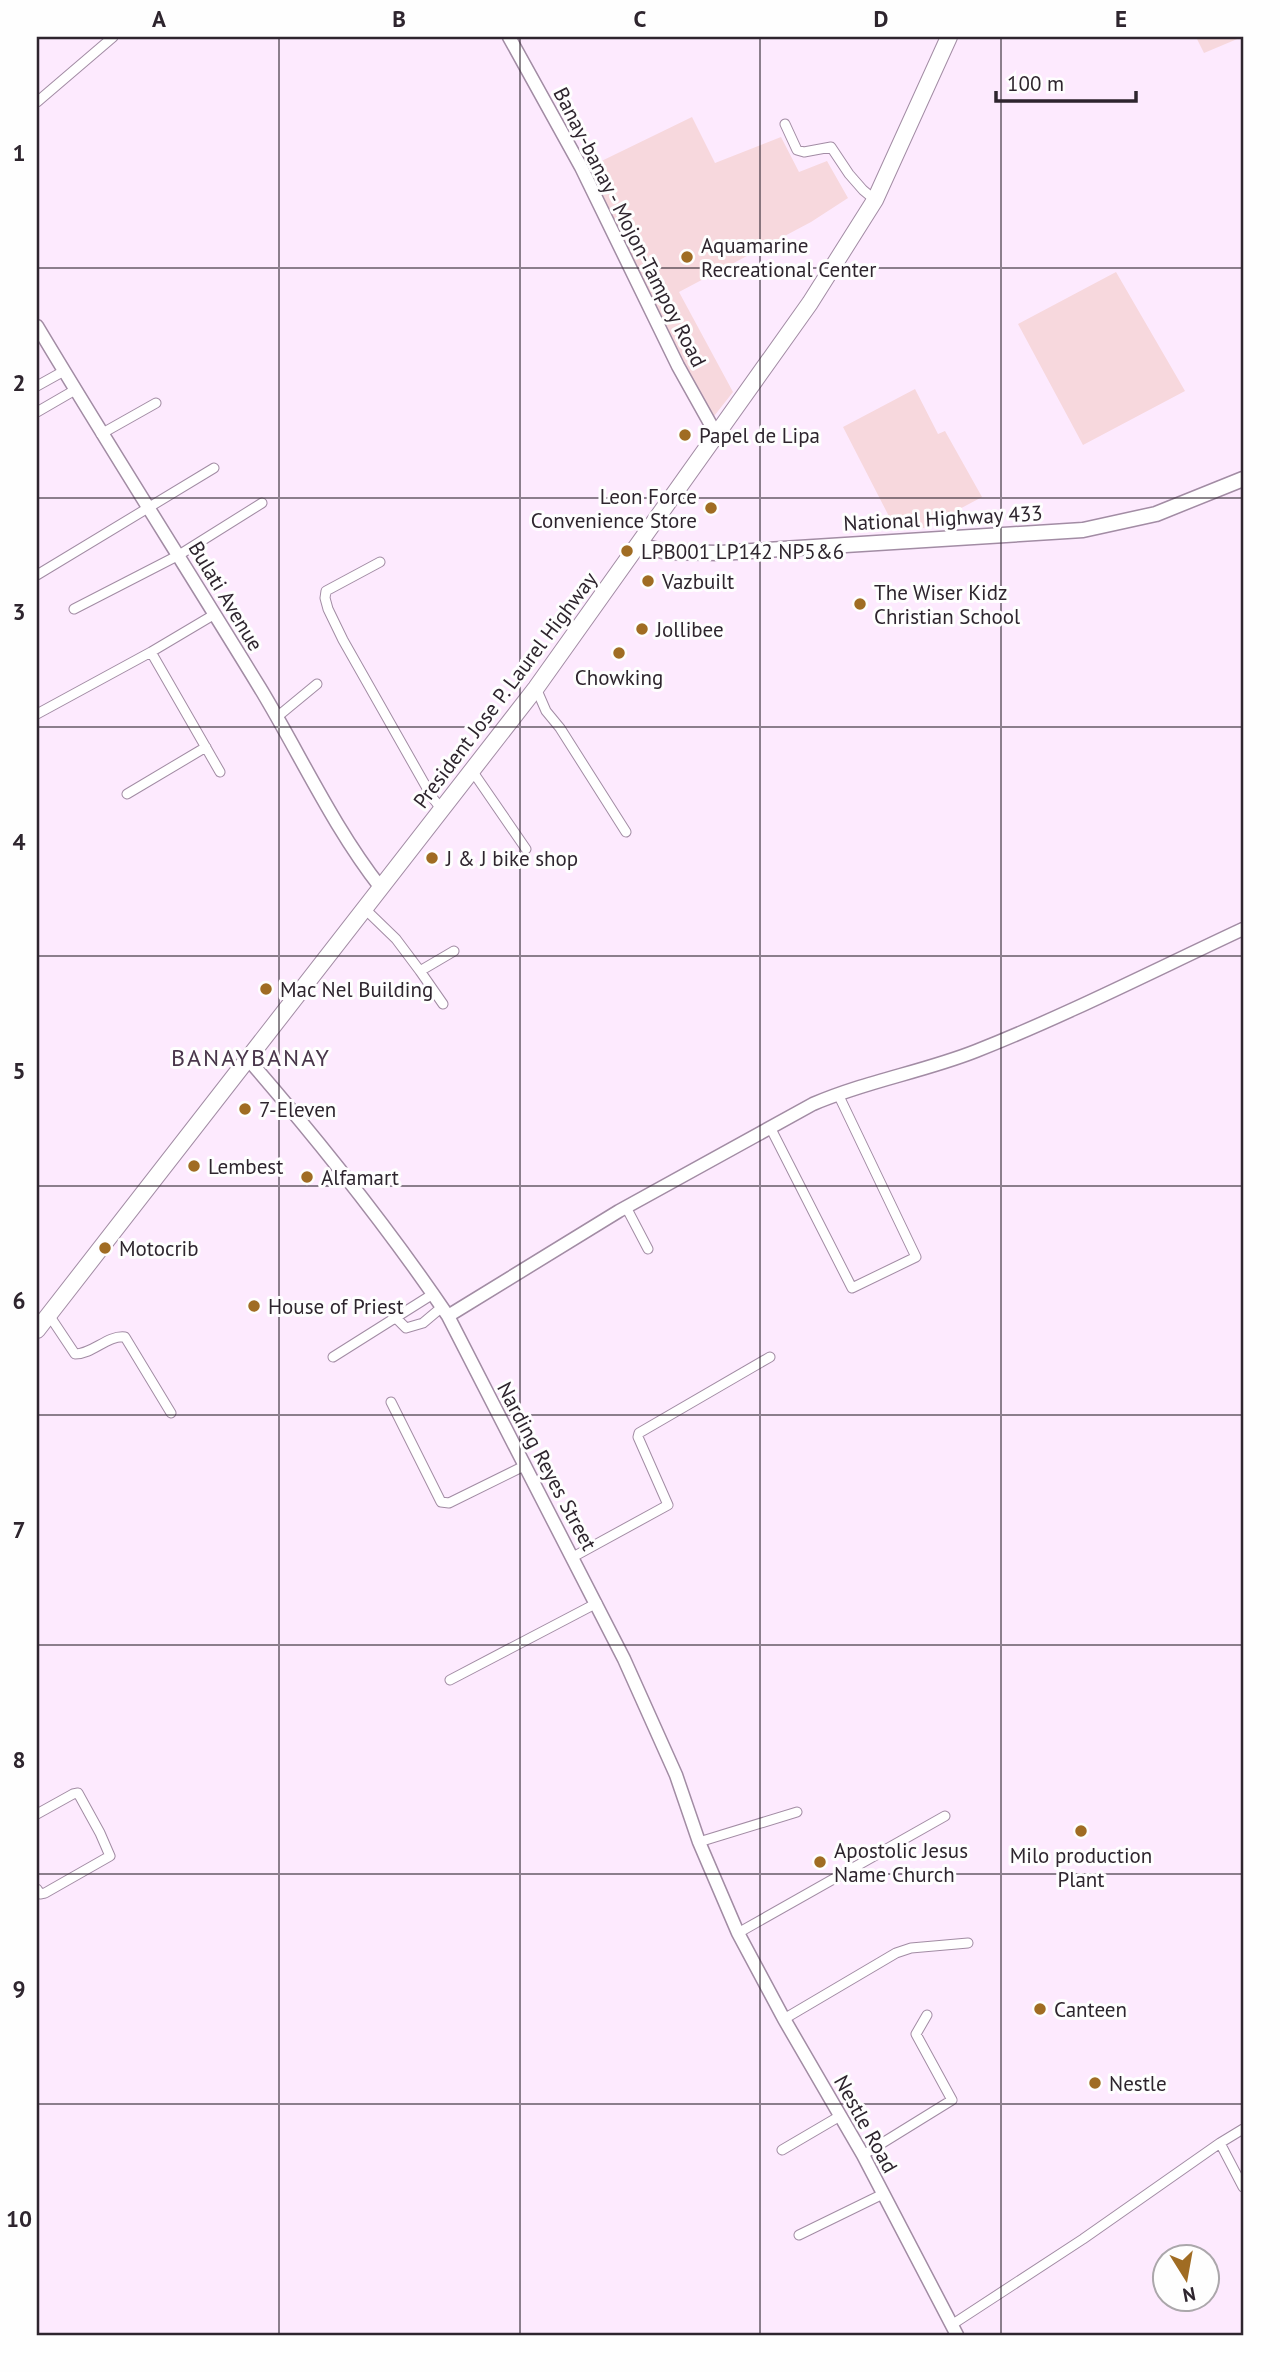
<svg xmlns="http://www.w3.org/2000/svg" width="1280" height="2372" font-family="'PT Sans',sans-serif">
<rect width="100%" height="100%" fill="#fdeafe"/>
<path fill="#f7d8dd" d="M 1196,37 L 1242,37 L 1204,53 Z
M 692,117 L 715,163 L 781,137 L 799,172 L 827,161 L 848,198 L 811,222 L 679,292 L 733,392 L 711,420 L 583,170 Z
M 1116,272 L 1185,391 L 1083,445 L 1018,324 Z
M 915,389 L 938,434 L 945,431 L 982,497 L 924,528 L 895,528 L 843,427 Z"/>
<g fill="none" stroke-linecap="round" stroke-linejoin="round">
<defs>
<path id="street" d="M 37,102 L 113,37
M 785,124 L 797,150 L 804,152 L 831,147 L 849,174 L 863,190 L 875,200
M 37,386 L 64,371
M 37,412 L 75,390
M 101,434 L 156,403
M 380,562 L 326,591 L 325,598 L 328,609 L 343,640 L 432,797 L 442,810
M 37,575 L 214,468
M 74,609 L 179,555 L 262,503
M 151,652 L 220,772
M 536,688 L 546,711 L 560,728 L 626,832
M 37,714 L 151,652 L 215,614
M 277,717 L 317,684
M 473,772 L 526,849
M 127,794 L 206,747
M 365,909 L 396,939 L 420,971 L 454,951
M 420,971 L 443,1004
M 770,1127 L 852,1288 L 916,1257 L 838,1094
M 626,1207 L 648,1249
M 49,1315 L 75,1354 C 93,1354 107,1335 125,1337 L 171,1413
M 395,1317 L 406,1328 L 423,1323 L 442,1307
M 333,1357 L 433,1294
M 391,1402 L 441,1502 L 449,1503 L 524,1466
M 573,1557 L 668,1505 L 638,1437 L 639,1433 L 770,1357
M 450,1680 L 597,1603
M 37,1814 L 73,1794 L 78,1793 L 100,1833 L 110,1856 L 45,1893 L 40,1894 L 37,1889
M 699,1842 L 797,1812
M 738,1933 L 945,1816
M 784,2019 L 896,1953 L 911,1948 L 968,1943
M 1220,2143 L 1243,2187
M 782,2150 L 840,2116
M 863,2155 L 952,2100 L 916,2034 L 927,2015
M 799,2235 L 883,2194
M 953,2324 L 1083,2239 L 1220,2143 L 1243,2129"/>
<path id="secondary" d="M 509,37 L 581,167 L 678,366 L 716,434
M 37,326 C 110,448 186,567 260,688 C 300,754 333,827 381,888
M 248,1059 C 319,1141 387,1226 448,1316 L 624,1659 L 676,1775 L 699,1842 L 738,1933 L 784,2019 L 863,2155 L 957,2335
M 448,1316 L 619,1211 L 813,1104 C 866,1081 923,1072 976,1051 C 1067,1015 1155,970 1243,929"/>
<path id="primary" d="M 638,545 L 667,552 L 720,553 L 1083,530 L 1156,514 L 1243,479"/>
<path id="highway" d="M 37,1330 L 536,688 L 810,303 L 875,200 L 949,37"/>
</defs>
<use href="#street" stroke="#a28ca4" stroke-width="11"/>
<use href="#secondary" stroke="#a28ca4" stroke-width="15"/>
<use href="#primary" stroke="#a28ca4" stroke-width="17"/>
<use href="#highway" stroke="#a28ca4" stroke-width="18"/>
<use href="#street" stroke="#fff" stroke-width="9"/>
<use href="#secondary" stroke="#fff" stroke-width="12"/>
<use href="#primary" stroke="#fff" stroke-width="14"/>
<use href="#highway" stroke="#fff" stroke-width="16"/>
</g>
<path fill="none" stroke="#2e252e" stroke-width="2" stroke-opacity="0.55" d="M 279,37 L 279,2335M 520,37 L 520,2335M 760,37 L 760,2335M 1001,37 L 1001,2335M 37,268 L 1243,268M 37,498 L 1243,498M 37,727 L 1243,727M 37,956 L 1243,956M 37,1186 L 1243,1186M 37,1415 L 1243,1415M 37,1645 L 1243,1645M 37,1874 L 1243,1874M 37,2104 L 1243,2104"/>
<g fill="#a06c23" stroke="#fefefe" stroke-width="2.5">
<circle cx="687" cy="257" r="7"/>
<circle cx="685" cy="435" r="7"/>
<circle cx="711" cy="508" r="7"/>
<circle cx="627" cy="551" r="7"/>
<circle cx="648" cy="581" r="7"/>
<circle cx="860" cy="604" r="7"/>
<circle cx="642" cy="629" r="7"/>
<circle cx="619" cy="653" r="7"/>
<circle cx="432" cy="858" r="7"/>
<circle cx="266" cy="989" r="7"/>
<circle cx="245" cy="1109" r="7"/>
<circle cx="194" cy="1166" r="7"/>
<circle cx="307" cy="1177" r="7"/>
<circle cx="105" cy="1248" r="7"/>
<circle cx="254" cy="1306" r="7"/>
<circle cx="1081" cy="1831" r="7"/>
<circle cx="820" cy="1862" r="7"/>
<circle cx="1040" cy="2009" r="7"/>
<circle cx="1095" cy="2083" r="7"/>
</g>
<g text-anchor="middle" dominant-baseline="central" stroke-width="6" stroke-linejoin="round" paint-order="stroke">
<g font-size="21" fill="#2e252e" stroke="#fefefe">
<text transform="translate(630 227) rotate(63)">Banay-banay - Mojon-Tampoy Road</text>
<text transform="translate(943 518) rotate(-3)">National Highway 433</text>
<text transform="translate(226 596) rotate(59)">Bulati Avenue</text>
<text transform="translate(505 690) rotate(-53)">President Jose P. Laurel Highway</text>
<text transform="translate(547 1466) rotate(62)">Narding Reyes Street</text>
<text transform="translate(866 2124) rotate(61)">Nestle Road</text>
</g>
<g font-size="21" fill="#2e252e" stroke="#fefefe" text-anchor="start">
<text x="701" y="245">Aquamarine<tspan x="701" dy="24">Recreational Center</tspan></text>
<text x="699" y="435">Papel de Lipa</text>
<text x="697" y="496" text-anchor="end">Leon Force<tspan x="697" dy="24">Convenience Store</tspan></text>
<text x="641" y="551">LPB001 LP142 NP5&amp;6</text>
<text x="662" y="581">Vazbuilt</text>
<text x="874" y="592">The Wiser Kidz<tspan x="874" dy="24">Christian School</tspan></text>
<text x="656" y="629">Jollibee</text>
<text x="619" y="677" text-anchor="middle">Chowking</text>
<text x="446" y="858">J &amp; J bike shop</text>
<text x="280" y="989">Mac Nel Building</text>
<text x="259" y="1109">7-Eleven</text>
<text x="208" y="1166">Lembest</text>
<text x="321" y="1177">Alfamart</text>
<text x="119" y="1248">Motocrib</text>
<text x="268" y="1306">House of Priest</text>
<text x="834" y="1850">Apostolic Jesus<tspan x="834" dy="24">Name Church</tspan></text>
<text x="1081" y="1855" text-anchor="middle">Milo production<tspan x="1081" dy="24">Plant</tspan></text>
<text x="1054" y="2009">Canteen</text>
<text x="1109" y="2083">Nestle</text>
</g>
<g font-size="24" letter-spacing="2" fill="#49364b" stroke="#fefefe">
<text x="251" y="1057">BANAYBANAY</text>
</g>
</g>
<rect width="1280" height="2372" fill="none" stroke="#fefefe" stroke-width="77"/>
<g transform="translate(1186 2278) rotate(169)"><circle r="33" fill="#fefefe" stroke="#aba7ab" stroke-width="2"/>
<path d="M0-5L12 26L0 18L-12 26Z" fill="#a06c23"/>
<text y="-10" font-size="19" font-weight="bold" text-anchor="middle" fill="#2e252e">N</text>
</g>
<path d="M996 91v10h140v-10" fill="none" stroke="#2e252e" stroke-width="3.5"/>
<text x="1007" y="91" font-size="21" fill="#2e252e" stroke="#fefefe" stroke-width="5" paint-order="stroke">100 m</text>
<rect x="38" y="38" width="1204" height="2296" fill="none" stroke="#2e252e" stroke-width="2.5"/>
<g font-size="23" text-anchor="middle" font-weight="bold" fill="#2e252e">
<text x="159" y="27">A</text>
<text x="399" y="27">B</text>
<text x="640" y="27">C</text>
<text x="881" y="27">D</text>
<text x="1121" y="27">E</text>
<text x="19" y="161">1</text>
<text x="19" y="391">2</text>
<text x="19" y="620">3</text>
<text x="19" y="850">4</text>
<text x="19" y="1079">5</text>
<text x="19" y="1309">6</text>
<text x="19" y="1538">7</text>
<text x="19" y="1768">8</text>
<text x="19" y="1997">9</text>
<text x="19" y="2227">10</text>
</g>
</svg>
